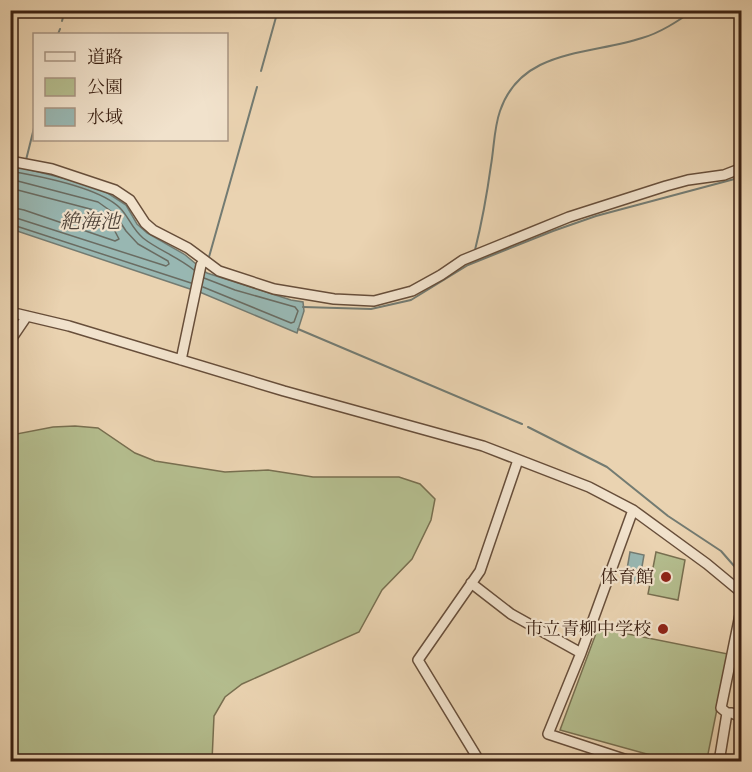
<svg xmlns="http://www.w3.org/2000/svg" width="752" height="772" font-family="'IM FELL Great Primer','Noto Serif JP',serif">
<rect width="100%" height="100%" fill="#ead3b1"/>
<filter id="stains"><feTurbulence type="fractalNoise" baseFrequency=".00333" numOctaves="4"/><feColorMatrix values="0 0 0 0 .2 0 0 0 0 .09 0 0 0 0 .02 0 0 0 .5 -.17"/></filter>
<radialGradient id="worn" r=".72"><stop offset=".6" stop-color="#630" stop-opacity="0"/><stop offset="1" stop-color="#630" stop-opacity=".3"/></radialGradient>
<path fill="#b4bd8e" stroke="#786f50" stroke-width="1.5" d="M 75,426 L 98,428 L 135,453 L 155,461 L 225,472 L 268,470 L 313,477 L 399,477 L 420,484 L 435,499 L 431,520 L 412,559 L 382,590 L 359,632 L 242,684 L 225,697 L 214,716 L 212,761 L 11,761 L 11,435 L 53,427 Z
M 656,552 L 685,560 L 678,600 L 648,594 Z
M 598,628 L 728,654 L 708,754 L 704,761 L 672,761 L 560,730 Z"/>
<path fill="#98b7b2" stroke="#737b72" stroke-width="1.5" d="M 10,165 L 71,180 L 103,190 L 126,205 L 137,224 L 147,233 L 184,254 L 207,273 L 291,300 L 303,302 L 304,311 L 297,333 L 202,293 L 11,229 Z
M 630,552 L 644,555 L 639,584 L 625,581 Z"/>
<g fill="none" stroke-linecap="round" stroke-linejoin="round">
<path stroke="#6a6c62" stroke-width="1.5" d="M 10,171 C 39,176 100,188 120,208 C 129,217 132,229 143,238 C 158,250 178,257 194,270
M 10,179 L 98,202 L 115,214 L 126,231 L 138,244 L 168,261 L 169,264 L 166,266 L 10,216
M 10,188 L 94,210 L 109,220 L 119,239 L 115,241 L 24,210 L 10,207
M 10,224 L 191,283
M 203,287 L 291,323 L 294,322 L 298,311 L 295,307 L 235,290 L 204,278"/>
<path stroke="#737b72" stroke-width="2" d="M 62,21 L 65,10
M 58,34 L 60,29
M 261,71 L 278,10
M 26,160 L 34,128
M 475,250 C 482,222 487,194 491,165 C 494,148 494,128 500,111 C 521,48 591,55 642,38 C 660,33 678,21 694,10
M 209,257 L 257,87
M 303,307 L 371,309 L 411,300 L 468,265 L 553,231 L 596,216 L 742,177
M 298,329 L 522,424
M 528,427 L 607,467 L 668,516 L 721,551 L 742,575"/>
<defs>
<path id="street" d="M 10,161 L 52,169 L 115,190 L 130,200 L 145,223 L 153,230 L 188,248 L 219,271 L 274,289 L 334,299 L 374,301 L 412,291 L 441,275 L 463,260 L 569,217 L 666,186 L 688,180 L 724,175 L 742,168
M 10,312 L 69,326 L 284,391 L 483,446 L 589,487 L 633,510 L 707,564 L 742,593
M 10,341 L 27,316
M 181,360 L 201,265 L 204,261
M 633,510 L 581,653 L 548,734 L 633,762
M 471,583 L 511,614 L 581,653
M 742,605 L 721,708 L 727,713 L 732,713 L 742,718
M 480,762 L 418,660 L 480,571 L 518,460
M 719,762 L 727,713"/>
</defs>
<use href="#street" stroke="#674e3a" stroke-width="12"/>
<use href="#street" stroke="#f1e2cc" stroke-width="9"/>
</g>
<g fill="#8f2418" stroke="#f1e2cc" stroke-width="2">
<circle cx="666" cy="577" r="6"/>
<circle cx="663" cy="629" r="6"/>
</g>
<g text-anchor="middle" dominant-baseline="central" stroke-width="4.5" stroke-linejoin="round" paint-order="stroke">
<g font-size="18" fill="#3b2113" stroke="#f1e2cc" text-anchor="end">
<text x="654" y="577">体育館</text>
<text x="651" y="629">市立青柳中学校</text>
</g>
<g font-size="20" font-style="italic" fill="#52463b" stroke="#f1e2cc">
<text x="90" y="221">絶海池</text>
</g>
</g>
<rect width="752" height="772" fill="none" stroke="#ead3b1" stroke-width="36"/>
<rect x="12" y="12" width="728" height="748" fill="none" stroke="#3b2113" stroke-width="3"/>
<rect x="18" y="18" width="716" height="736" fill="none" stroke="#3b2113" stroke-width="1.5"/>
<rect x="33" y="33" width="195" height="108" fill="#f1e2cc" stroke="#a89582" stroke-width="1.5"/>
<rect x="45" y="52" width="30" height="9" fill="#f1e2cc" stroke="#a89582" stroke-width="1.5"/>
<text x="87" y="63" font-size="18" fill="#3b2113">道路</text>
<rect x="45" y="78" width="30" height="18" fill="#b4bd8e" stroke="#a89582" stroke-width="1.5"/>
<text x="87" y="93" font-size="18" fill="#3b2113">公園</text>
<rect x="45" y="108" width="30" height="18" fill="#98b7b2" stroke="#a89582" stroke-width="1.5"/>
<text x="87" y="123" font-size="18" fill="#3b2113">水域</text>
<rect width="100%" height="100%" filter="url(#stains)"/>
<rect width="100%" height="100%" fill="url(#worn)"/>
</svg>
